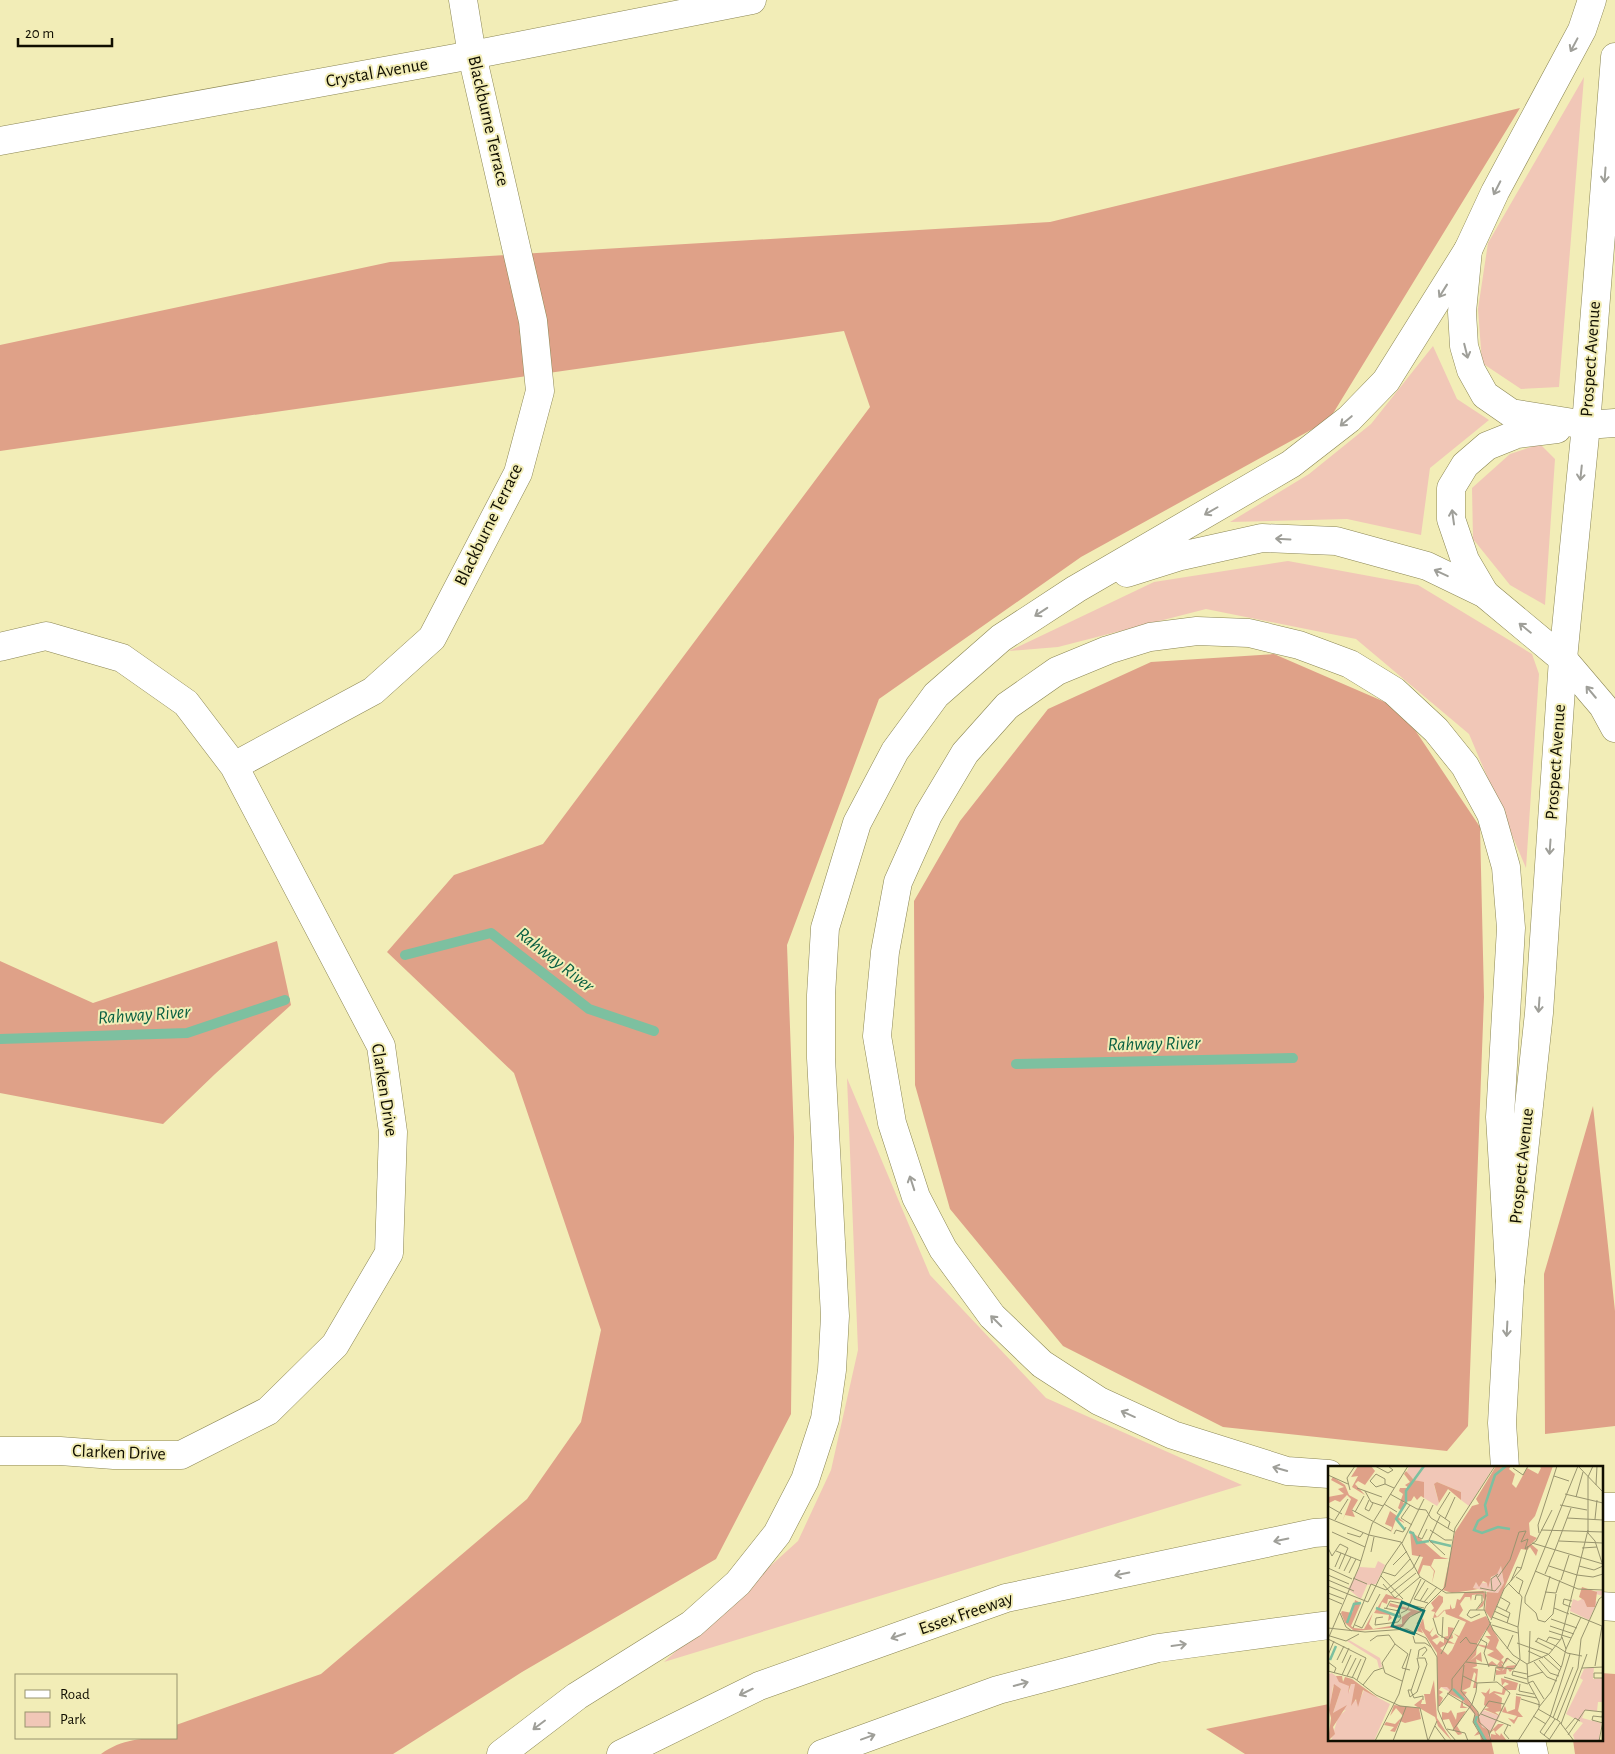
<svg xmlns="http://www.w3.org/2000/svg" width="1615" height="1754" font-family="'Alegreya Sans',sans-serif">
<rect width="100%" height="100%" fill="#f2edb7"/>
<path fill="#f1c7b7" d="M 1584,77 L 1559,387 L 1521,389 L 1482,363 L 1478,309 L 1488,243 Z
M 1433,346 L 1457,399 L 1489,420 L 1430,468 L 1421,535 L 1347,519 L 1230,522 L 1309,474 L 1371,424 Z
M 1540,444 L 1555,459 L 1545,605 L 1510,585 L 1473,539 L 1472,488 L 1510,454 Z
M 1288,561 L 1418,585 L 1532,654 L 1539,674 L 1526,868 L 1469,734 L 1356,639 L 1206,609 L 1058,647 L 1009,651 L 1154,582 Z
M 847,1078 L 930,1275 L 1046,1398 L 1242,1485 L 664,1662 L 798,1541 L 831,1470 L 858,1350 Z"/>
<path fill="#dfa188" d="M 1520,108 L 1329,420 L 1081,557 L 879,699 L 787,945 L 794,1137 L 791,1414 L 716,1559 L 522,1672 L 393,1754 L 101,1754 C 124,1737 149,1738 176,1738 L 176,1725 L 321,1674 L 527,1499 L 581,1422 L 601,1330 L 514,1073 L 387,952 L 454,875 L 543,844 L 870,407 L 844,331 L 0,451 L 0,345 L 390,262 L 1050,222 Z
M 1274,654 L 1401,709 L 1480,827 L 1484,997 L 1468,1426 L 1447,1451 L 1223,1427 L 1063,1346 L 950,1209 L 915,1085 L 914,901 L 960,821 L 1048,709 L 1151,662 Z
M 277,941 L 291,1005 L 215,1074 L 163,1124 L 0,1093 L 0,961 L 93,1003 Z
M 1593,1106 L 1615,1311 L 1615,1426 L 1545,1434 L 1544,1274 Z
M 1601,1673 L 1615,1674 L 1615,1754 L 1575,1754 L 1573,1740 L 1601,1740 Z
M 1329,1704 L 1329,1740 L 1491,1740 L 1494,1754 L 1245,1754 L 1206,1729 Z"/>
<g fill="none" stroke-linecap="round" stroke-linejoin="round">
<path stroke="#7dc0a0" stroke-width="10" d="M 405,955 L 491,933 L 589,1009 L 654,1031
M 0,1039 L 187,1033 L 285,1000
M 1016,1064 L 1293,1058"/>
<defs>
<path id="minor" d="M 0,141 L 472,55 L 752,0
M 0,647 L 46,636 L 122,658 L 186,703 L 234,766 L 381,1046 L 393,1132 L 389,1253 L 335,1345 L 268,1411 L 181,1455 L 114,1455 L 60,1451 L 0,1451
M 234,766 L 373,691 L 432,638 L 518,473 L 540,391 L 533,321 L 472,55 L 463,0"/>
<path id="primary" d="M 1468,250 L 1462,312 L 1464,346 L 1471,370 L 1485,395 L 1511,413 L 1586,425 L 1615,423
M 1485,594 L 1465,560 L 1451,519 L 1451,488 L 1465,465 L 1487,446 L 1517,434 L 1557,429
M 1505,1468 L 1502,1423 L 1510,1281 L 1539,1013 L 1563,659 L 1586,425 L 1615,57
M 1531,1740 L 1534,1754"/>
<path id="motorway" d="M 1127,573 L 1181,556 L 1262,538 L 1336,541 L 1427,566 L 1485,594 L 1563,659 L 1603,706 L 1615,728
M 1329,1474 L 1287,1471 L 1173,1435 L 1099,1401 L 1042,1364 L 992,1316 L 943,1249 L 916,1197 L 892,1123 L 877,1036 L 885,952 L 898,882 L 928,815 L 965,753 L 1007,706 L 1057,671 L 1108,650 L 1150,637 L 1197,631 L 1249,633 L 1299,645 L 1350,664 L 1394,691 L 1436,730 L 1465,766 L 1491,814 L 1506,867 L 1511,928 L 1500,1117 L 1510,1281
M 1601,1507 L 1615,1507
M 1601,1606 L 1615,1607
M 501,1754 L 577,1696 L 692,1624 L 738,1583 L 777,1534 L 805,1480 L 825,1419 L 832,1370 L 835,1316 L 821,1058 L 821,995 L 825,928 L 857,823 L 895,751 L 936,695 L 1001,638 L 1076,589 L 1291,464 L 1349,419 L 1386,381 L 1468,250 L 1495,192 L 1582,30 L 1592,0
M 621,1754 L 759,1686 L 1006,1598 L 1314,1533 L 1329,1532
M 822,1754 L 998,1690 L 1158,1648 L 1329,1625"/>
</defs>
<use href="#minor" stroke="#8b8654" stroke-width="29"/>
<use href="#primary" stroke="#8b8654" stroke-width="29"/>
<use href="#motorway" stroke="#8b8654" stroke-width="29"/>
<use href="#minor" stroke="#fff" stroke-width="28"/>
<use href="#primary" stroke="#fff" stroke-width="28"/>
<use href="#motorway" stroke="#fff" stroke-width="28"/>
</g>
<defs><path id="oneway-shaft" d="M-6 0H5M1.5-3L5.5 0L1.5 3" fill="none" stroke-width="1.6" stroke-linecap="round" stroke-linejoin="round" transform="scale(1.25)"/></defs>
<g stroke="#9f9f99">
<use href="#oneway-shaft" transform="translate(1574 45) rotate(118)"/>
<use href="#oneway-shaft" transform="translate(1605 175) rotate(94)"/>
<use href="#oneway-shaft" transform="translate(1497 188) rotate(117)"/>
<use href="#oneway-shaft" transform="translate(1443 291) rotate(122)"/>
<use href="#oneway-shaft" transform="translate(1466 351) rotate(76)"/>
<use href="#oneway-shaft" transform="translate(1346 421) rotate(140)"/>
<use href="#oneway-shaft" transform="translate(1581 473) rotate(96)"/>
<use href="#oneway-shaft" transform="translate(1211 511) rotate(150)"/>
<use href="#oneway-shaft" transform="translate(1453 517) rotate(-98)"/>
<use href="#oneway-shaft" transform="translate(1283 539) rotate(-177)"/>
<use href="#oneway-shaft" transform="translate(1441 573) rotate(-155)"/>
<use href="#oneway-shaft" transform="translate(1041 612) rotate(147)"/>
<use href="#oneway-shaft" transform="translate(1525 628) rotate(-141)"/>
<use href="#oneway-shaft" transform="translate(1591 692) rotate(-130)"/>
<use href="#oneway-shaft" transform="translate(1550 847) rotate(94)"/>
<use href="#oneway-shaft" transform="translate(1539 1005) rotate(94)"/>
<use href="#oneway-shaft" transform="translate(912 1183) rotate(-108)"/>
<use href="#oneway-shaft" transform="translate(996 1321) rotate(-135)"/>
<use href="#oneway-shaft" transform="translate(1507 1329) rotate(93)"/>
<use href="#oneway-shaft" transform="translate(1128 1414) rotate(-156)"/>
<use href="#oneway-shaft" transform="translate(1280 1469) rotate(-164)"/>
<use href="#oneway-shaft" transform="translate(1281 1540) rotate(168)"/>
<use href="#oneway-shaft" transform="translate(1122 1574) rotate(168)"/>
<use href="#oneway-shaft" transform="translate(898 1636) rotate(161)"/>
<use href="#oneway-shaft" transform="translate(1179 1645) rotate(-8)"/>
<use href="#oneway-shaft" transform="translate(1021 1684) rotate(-15)"/>
<use href="#oneway-shaft" transform="translate(746 1692) rotate(154)"/>
<use href="#oneway-shaft" transform="translate(539 1725) rotate(143)"/>
<use href="#oneway-shaft" transform="translate(868 1737) rotate(-20)"/>
</g>
<g text-anchor="middle" dominant-baseline="central" stroke-width="4" stroke-linejoin="round" paint-order="stroke">
<g font-size="18" fill="#100e00" stroke="#f2edb7">
<text transform="translate(377 73) rotate(-10)">Crystal Avenue</text>
<text transform="translate(488 121) rotate(77)">Blackburne Terrace</text>
<text transform="translate(1591 359) rotate(-86)">Prospect Avenue</text>
<text transform="translate(489 525) rotate(-64)">Blackburne Terrace</text>
<text transform="translate(1556 762) rotate(-86)">Prospect Avenue</text>
<text transform="translate(384 1090) rotate(81)">Clarken Drive</text>
<text transform="translate(1522 1166) rotate(-84)">Prospect Avenue</text>
<text transform="translate(119 1453) rotate(2)">Clarken Drive</text>
<text transform="translate(966 1614) rotate(-19)">Essex Freeway</text>
</g>
<g font-size="19" font-style="italic" fill="#0b6043" stroke="#f2edb7">
<text transform="translate(555 960) rotate(38)">Rahway River</text>
<text transform="translate(144 1015) rotate(-4)">Rahway River</text>
<text transform="translate(1154 1044) rotate(-1)">Rahway River</text>
</g>
</g>
<g transform="translate(1328 1466)">
<rect width="275" height="275" fill="#f2edb7"/>
<path d="M 81,0 L 166,0 L 141,40 L 133,34 L 133,26 L 109,16 L 106,19 L 111,37 L 109,40 L 96,32 L 93,17 L 78,8 ZM 50,95 L 57,99 L 48,118 L 39,119 L 33,133 L 30,131 L 20,123 L 32,101 L 47,102 ZM 173,100 L 176,117 L 170,128 L 145,122 L 148,116 L 159,117 ZM 268,125 L 275,125 L 275,130 L 268,128 L 265,134 L 269,136 L 261,154 L 242,145 L 245,133 L 250,135 ZM 21,174 L 52,192 L 54,201 L 51,202 L 49,194 L 19,175 ZM 266,201 L 265,213 L 275,212 L 275,236 L 270,236 L 269,245 L 257,244 L 254,252 L 273,257 L 271,275 L 247,275 L 245,269 L 255,257 L 238,248 L 255,214 L 252,212 L 256,203 ZM 4,207 L 21,220 L 21,227 L 23,218 L 27,218 L 26,235 L 30,234 L 29,240 L 36,224 L 62,238 L 46,275 L 3,275 L 10,251 L 18,244 L 5,247 L 13,223 L 5,220 L 0,259 L 0,208 ZM 130,208 L 139,213 L 132,221 L 151,248 L 155,244 L 172,250 L 162,267 L 163,275 L 157,275 L 147,249 L 131,231 L 111,220 L 123,217 Z" fill="#f1c7b7"/>
<path d="M 30,0 L 43,0 L 47,5 L 37,19 L 30,15 L 27,18 L 37,29 L 24,21 L 30,10 L 23,11 ZM 168,0 L 183,0 L 181,3 L 187,8 L 184,18 L 188,22 L 199,2 L 210,8 L 213,2 L 211,0 L 225,0 L 207,50 L 201,57 L 202,69 L 209,72 L 203,78 L 210,84 L 208,90 L 202,81 L 199,84 L 193,83 L 163,153 L 157,145 L 159,126 L 170,127 L 176,117 L 173,100 L 169,108 L 163,111 L 160,122 L 159,117 L 155,115 L 151,121 L 148,116 L 145,122 L 150,123 L 145,124 L 124,127 L 115,124 L 127,66 L 144,40 L 151,38 L 148,33 ZM 78,5 L 86,14 L 96,16 L 96,32 L 93,30 L 89,34 L 86,30 L 83,35 L 75,36 L 77,39 L 73,46 L 70,51 L 77,57 L 68,53 L 63,67 L 64,61 L 57,58 L 62,45 L 69,50 L 74,45 L 70,42 L 75,28 L 71,25 L 72,22 L 81,22 L 77,19 L 82,16 L 76,8 ZM 5,11 L 17,19 L 21,29 L 30,34 L 24,44 L 27,51 L 17,49 L 14,56 L 23,33 L 19,29 L 12,36 L 7,34 L 1,37 L 0,31 L 16,28 L 10,23 L 16,21 L 3,14 ZM 109,16 L 133,26 L 133,34 L 120,23 L 111,37 L 106,18 ZM 82,64 L 113,91 L 121,93 L 106,93 L 103,100 L 107,105 L 104,117 L 106,105 L 102,100 L 95,99 L 91,109 L 89,107 L 95,91 L 84,89 ZM 254,121 L 269,126 L 267,141 L 259,141 L 256,134 L 251,131 ZM 155,125 L 159,129 L 155,140 L 149,144 L 156,134 L 154,128 L 144,129 L 143,135 L 142,131 L 137,131 L 132,138 L 135,144 L 131,150 L 143,156 L 158,150 L 162,157 L 149,178 L 159,180 L 162,174 L 157,170 L 163,170 L 158,163 L 162,158 L 171,174 L 168,182 L 176,191 L 173,194 L 176,197 L 178,192 L 181,192 L 178,196 L 180,198 L 178,196 L 175,198 L 173,197 L 176,201 L 174,205 L 179,200 L 189,199 L 182,206 L 179,202 L 178,208 L 168,209 L 168,204 L 173,205 L 168,202 L 171,199 L 161,200 L 160,198 L 164,195 L 169,199 L 172,195 L 159,189 L 166,185 L 149,179 L 148,189 L 142,195 L 153,186 L 154,196 L 148,193 L 149,200 L 144,202 L 150,203 L 148,222 L 145,222 L 148,208 L 146,206 L 142,221 L 134,225 L 139,226 L 136,230 L 149,245 L 154,261 L 163,265 L 170,258 L 176,258 L 167,266 L 172,270 L 173,267 L 179,275 L 163,274 L 163,268 L 168,269 L 166,264 L 160,268 L 163,275 L 153,275 L 152,268 L 146,270 L 151,264 L 145,256 L 147,248 L 135,235 L 135,240 L 140,242 L 132,242 L 134,234 L 120,227 L 122,224 L 119,221 L 113,221 L 111,224 L 115,226 L 111,229 L 115,232 L 110,242 L 109,187 L 92,161 L 95,167 L 89,165 L 95,152 L 97,163 L 102,166 L 106,161 L 102,168 L 104,171 L 108,168 L 111,171 L 104,174 L 109,179 L 112,175 L 116,177 L 116,171 L 120,170 L 120,161 L 126,162 L 124,167 L 125,172 L 120,174 L 127,178 L 120,177 L 112,182 L 120,189 L 124,184 L 130,171 L 125,167 L 131,170 L 138,156 L 118,148 L 117,144 L 110,151 L 105,152 L 107,146 L 103,145 L 106,142 L 103,137 L 111,129 L 115,131 L 115,136 L 107,148 L 109,151 L 116,144 L 122,143 L 122,138 L 124,143 L 127,142 L 129,133 L 132,134 L 137,126 ZM 58,128 L 75,134 L 60,133 L 59,138 L 54,136 L 51,144 L 72,151 L 62,149 L 64,152 L 60,155 L 61,149 L 46,147 ZM 27,134 L 33,137 L 23,160 L 26,162 L 36,163 L 45,147 L 41,158 L 45,163 L 74,158 L 74,151 L 83,145 L 61,140 L 62,137 L 94,146 L 82,150 L 75,161 L 26,165 L 17,157 L 13,147 L 14,145 L 24,147 ZM 8,210 L 14,210 L 15,216 L 17,211 L 24,213 L 50,232 L 35,224 L 30,241 L 28,233 L 23,240 L 27,218 L 23,218 L 20,228 L 21,220 L 11,216 ZM 173,212 L 190,217 L 188,224 L 178,224 L 176,229 L 166,227 L 174,232 L 173,243 L 176,238 L 174,245 L 167,246 L 172,250 L 155,243 L 161,242 L 156,239 L 157,231 L 153,226 L 158,227 L 162,222 L 161,228 L 166,225 L 174,227 L 175,221 L 181,218 L 177,216 L 174,220 ZM 106,214 L 109,252 L 124,275 L 110,260 L 107,251 L 86,239 L 95,232 L 93,238 L 98,238 L 96,228 L 102,228 ZM 6,218 L 13,223 L 5,247 L 19,239 L 5,261 L 7,268 L 0,275 L 3,252 L 1,244 ZM 188,230 L 193,231 L 190,245 L 195,251 L 190,251 L 186,258 L 180,252 L 186,254 L 189,250 L 174,246 L 177,240 L 179,246 L 187,243 ZM 66,239 L 91,242 L 93,253 L 77,257 L 72,255 L 67,266 L 62,265 L 66,261 L 56,259 L 58,256 L 67,258 L 75,250 L 68,242 L 62,250 ZM 123,244 L 128,254 L 129,247 L 138,245 L 129,260 L 134,268 L 130,269 L 126,264 L 121,253 L 114,254 L 114,246 L 120,247 Z" fill="#dfa188"/>
<path fill="none" stroke="#7dc0a0" stroke-width="2.5" d="M 178,0 L 167,9 L 157,39 L 159,49 L 150,55 L 146,64 L 154,67 L 170,61 L 182,63M 77,64 L 68,53 L 78,37 L 78,25 L 96,0M 81,66 L 85,67 L 89,77 L 101,75M 102,75 L 123,80M 48,142 L 72,151M 19,157 L 26,138 L 33,137M 2,194 L 8,180M 125,223 L 136,234M 149,250 L 147,256 L 158,275"/>
<path fill="none" stroke="#98946e" stroke-width="1" d="M 47,0 L 60,7 L 65,4 L 60,0M 250,0 L 275,26M 265,0 L 260,11 L 260,67 L 267,75 L 275,100M 185,2 L 195,9 L 200,0M 0,9 L 20,18M 226,10 L 241,15M 57,18 L 57,13 L 48,8 L 42,15 L 48,21 L 57,18 L 66,22M 268,19 L 269,0M 29,22 L 54,31M 22,24 L 19,12 L 27,0M 37,25 L 43,36 L 55,40M 62,28 L 89,43 L 98,44 L 103,52 L 126,66M 237,28 L 275,37M 248,31 L 255,6M 41,34 L 37,43 L 41,45 L 45,37M 56,38 L 69,46M 82,39 L 73,52 L 84,59M 232,39 L 259,44M 0,40 L 14,48M 24,44 L 63,65M 27,46 L 36,30M 112,50 L 101,74 L 117,89M 0,52 L 41,69 L 73,76 L 92,111 L 118,127 L 158,126 L 156,143 L 165,164 L 185,189 L 199,198 L 200,216 L 211,236 L 211,242 L 190,275M 239,52 L 275,54M 117,53 L 127,31M 267,53 L 269,34M 7,54 L 20,33M 120,62 L 122,56 L 109,47 L 122,26M 99,63 L 94,73 L 90,71 L 105,39M 102,64 L 117,74 L 124,74M 213,64 L 275,66M 4,66 L 37,81M 19,67 L 32,71 L 35,67M 211,67 L 210,59 L 229,0M 66,68 L 68,64 L 75,66 L 78,61M 231,75 L 275,77M 74,77 L 96,33M 204,77 L 275,98M 0,82 L 4,90 L 12,78 L 20,82 L 11,103M 254,82 L 269,81M 227,84 L 243,42M 8,85 L 33,95M 43,86 L 46,71M 65,99 L 79,85M 221,100 L 249,109M 251,100 L 266,104 L 275,100M 7,101 L 13,87M 0,102 L 24,113M 16,105 L 23,91M 207,105 L 250,123 L 275,124M 55,106 L 67,110 L 82,93M 21,107 L 28,93M 217,108 L 227,84M 0,109 L 21,118M 249,109 L 265,111 L 275,108M 53,110 L 75,133M 170,111 L 182,94 L 191,66 L 198,65 L 193,76 L 200,73 L 197,83 L 208,75 L 224,44M 188,111 L 195,115 L 191,127 L 194,131M 25,112 L 39,118M 0,114 L 26,125M 233,114 L 241,89M 97,115 L 86,133 L 100,137M 183,115 L 189,101 L 193,102M 180,117 L 191,128M 55,118 L 67,132 L 92,111M 0,120 L 40,136 L 58,99 L 74,76M 152,122 L 167,125 L 173,118 L 168,109M 164,124 L 163,113 L 170,108M 217,126 L 228,127 L 232,114M 0,127 L 16,133M 63,127 L 88,107M 172,131 L 182,137 L 178,145M 197,131 L 250,0M 197,131 L 197,137 L 208,147 L 210,154 L 217,156 L 225,148 L 228,128M 0,132 L 14,138M 147,134 L 148,129 L 154,129 L 154,136 L 148,144M 92,135 L 100,122M 96,136 L 109,121M 168,140 L 182,147 L 179,157M 243,141 L 235,138 L 236,133 L 244,135M 226,142 L 241,148M 58,143 L 62,135 L 96,142M 213,144 L 222,110M 166,145 L 181,152M 12,147 L 18,161 L 24,165M 73,147 L 79,144 L 93,113M 242,147 L 274,160M 152,148 L 143,152 L 139,149 L 142,144 L 156,144M 55,151 L 48,152 L 47,159 L 70,156 L 73,152 L 71,145 L 56,142M 164,151 L 190,161M 105,152 L 110,168 L 120,174M 223,153 L 249,162M 163,154 L 176,123 L 193,103 L 200,80M 89,158 L 98,140 L 117,121 L 127,62 L 167,0M 27,159 L 34,162 L 52,128M 164,159 L 190,167M 222,160 L 246,168M 0,162 L 37,166 L 79,163 L 98,172 L 109,191 L 110,244 L 118,263 L 128,275M 25,162 L 43,118 L 58,124 L 85,102 L 92,89M 72,162 L 82,151 L 97,143M 221,165 L 243,172M 2,170 L 18,175 L 31,168M 85,170 L 87,177 L 97,177 L 103,181M 114,172 L 115,151M 0,173 L 38,192 L 29,214M 0,173 L 31,101 L 44,58 L 80,0M 152,173 L 159,177 L 156,187 L 161,201M 42,175 L 49,170 L 61,169 L 67,178M 207,175 L 225,184M 208,176 L 210,172 L 228,180M 218,176 L 221,171 L 232,174M 132,177 L 138,171 L 142,177 L 149,178M 189,177 L 220,188 L 233,201M 228,180 L 239,187 L 254,190M 179,183 L 185,169M 238,183 L 253,151M 200,185 L 215,192M 113,188 L 131,154M 0,189 L 6,175M 90,191 L 91,184 L 97,181 L 99,184 L 94,190M 216,191 L 232,205M 9,194 L 16,180M 211,194 L 222,207 L 231,210M 0,196 L 8,202 L 6,207M 138,196 L 170,200M 206,196 L 219,211 L 229,215M 14,197 L 21,182M 201,197 L 202,165M 199,198 L 221,188 L 233,173 L 260,64M 136,199 L 133,225 L 150,246 L 151,256 L 160,264 L 163,275M 267,200 L 274,160M 174,201 L 179,192 L 189,199M 254,202 L 275,201M 0,205 L 26,212 L 48,229 L 72,240 L 92,242 L 100,275M 275,207 L 266,207 L 266,212 L 275,212M 14,209 L 23,189M 19,210 L 28,192M 176,211 L 200,218M 199,211 L 215,206M 24,212 L 33,193M 199,213 L 184,209 L 185,205 L 199,208M 74,215 L 57,207 L 54,197 L 67,178 L 80,188 L 74,202 L 82,204M 166,215 L 168,201 L 186,203 L 192,193 L 190,161 L 194,131M 149,217 L 169,216 L 182,227 L 161,269M 200,217 L 205,215 L 216,233M 192,218 L 191,225 L 206,228M 35,219 L 46,205 L 55,202M 83,224 L 80,224 L 82,231 L 89,226 L 99,198 L 97,192M 119,227 L 142,241 L 147,248 L 145,256 L 156,275M 188,228 L 209,232M 193,233 L 212,239M 95,234 L 95,230 L 86,232 L 83,225 L 91,201 L 89,192 L 97,192M 111,240 L 124,223 L 124,213 L 147,184 L 163,156M 211,241 L 223,226 L 234,199 L 238,183 L 234,171M 210,243 L 231,255 L 246,275M 275,246 L 274,251 L 265,250 L 264,254 L 275,257M 153,248 L 183,260M 151,250 L 161,235 L 176,238M 205,250 L 218,258M 225,252 L 245,201M 229,254 L 250,202 L 253,173 L 271,133 L 275,130M 233,258 L 259,188M 180,259 L 176,267 L 181,273M 107,260 L 118,275M 119,263 L 137,267 L 140,275M 125,264 L 144,238 L 148,226 L 149,217 L 135,210M 237,264 L 247,252 L 252,255M 216,269 L 227,253M 240,269 L 257,244 L 275,246M 221,273 L 212,266 L 222,251 L 242,188M 221,274 L 232,257M 47,275 L 71,228 L 83,183M 65,275 L 78,241M 100,275 L 109,255M 271,275 L 275,255"/>
<path fill="#0f766e" fill-opacity="0.15" stroke="#0f766e" stroke-width="2.5" d="M 74,136 L 96,145 L 86,168 L 64,160 Z"/>
<rect width="275" height="275" fill="none" stroke="#100e00" stroke-width="2.5"/>
</g>
<rect x="15" y="1674" width="162" height="65" fill="#f2edb7" stroke="#98946e"/>
<rect x="25" y="1690" width="25" height="8" fill="#ffffff" stroke="#98946e"/>
<text x="60" y="1699" font-size="15" fill="#100e00">Road</text>
<rect x="25" y="1712" width="25" height="15" fill="#f1c7b7" stroke="#98946e"/>
<text x="60" y="1724" font-size="15" fill="#100e00">Park</text>
<path d="M18 38v8h94v-8" fill="none" stroke="#100e00" stroke-width="2.5"/>
<text x="25" y="38" font-size="15" fill="#100e00" stroke="#f2edb7" stroke-width="4" paint-order="stroke">20 m</text>
</svg>
